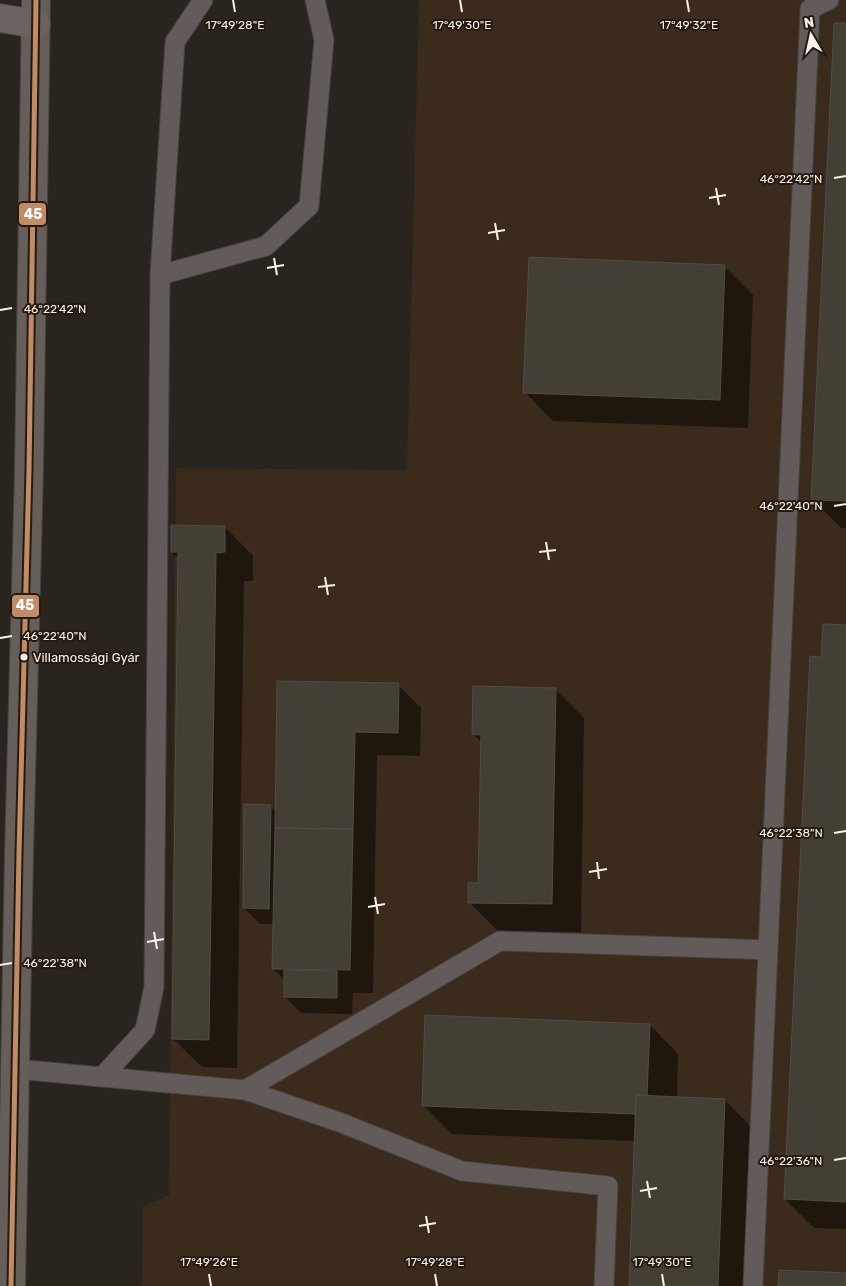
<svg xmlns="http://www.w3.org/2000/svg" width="846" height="1286" font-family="Rubik,sans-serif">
<rect width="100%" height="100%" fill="#2a241e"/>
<path fill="#3a2b1c" d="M 419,0 L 846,0 L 846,1286 L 142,1286 L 143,1207 L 169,1195 L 176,468 L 407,470 Z"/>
<path fill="#0007" d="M 846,25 L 846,528 L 841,528 L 812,499 Z
M 724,266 L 753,295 L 748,428 L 553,421 L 525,392 Z
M 225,527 L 253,556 L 253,581 L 244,581 L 237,1068 L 202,1067 L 173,1039 L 179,559 L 172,552 Z
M 846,627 L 846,1229 L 814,1228 L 785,1199 L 823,658 Z
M 398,685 L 421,708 L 420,756 L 377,755 L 373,993 L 353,993 L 352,1014 L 301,1013 L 285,997 L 286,981 L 273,969 L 274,924 L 260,924 L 244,908 L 271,806 L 276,812 Z
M 555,689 L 584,718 L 581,932 L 498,931 L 469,902 L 480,885 L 482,743 L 473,734 Z
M 650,1025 L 678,1054 L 677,1098 L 725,1100 L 753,1129 L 747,1286 L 630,1286 L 635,1141 L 452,1134 L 423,1105 Z"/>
<path fill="#433f35" stroke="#504d47" d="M 834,23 L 846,23 L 846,501 L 811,500 Z
M 529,257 L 725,265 L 720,400 L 523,393 Z
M 171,525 L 225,526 L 225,552 L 216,553 L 209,1040 L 172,1039 L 178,552 L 171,552 Z
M 823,624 L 846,625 L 846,1202 L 784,1199 L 810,656 L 821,657 Z
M 277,681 L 399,683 L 398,733 L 355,732 L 353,829 L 275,828 Z
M 473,686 L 556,688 L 552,904 L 468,903 L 468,883 L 478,883 L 481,735 L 472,734 Z
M 244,804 L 271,805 L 269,909 L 243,908 Z
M 275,828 L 353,829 L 350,970 L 272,969 Z
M 284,970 L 337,971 L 337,998 L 284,997 Z
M 425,1015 L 650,1024 L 647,1096 L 636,1095 L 635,1114 L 422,1106 Z
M 636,1095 L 725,1099 L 718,1286 L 629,1286 Z
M 779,1270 L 846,1273 L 846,1286 L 778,1286 Z"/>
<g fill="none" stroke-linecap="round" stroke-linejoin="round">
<defs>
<path id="lane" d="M 160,275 L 266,246 L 309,206 L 324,40 L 315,0
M 16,1069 L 102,1077 L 145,1030 L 154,987 L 160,275 L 175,42 L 203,0
M 102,1077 L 245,1090 L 500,941 L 768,950
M 245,1090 L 339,1122 L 462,1171 L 608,1186 L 604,1286
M 753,1286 L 810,9 L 829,0"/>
<path id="secondary" d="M 11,1286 L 19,854 L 29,470 L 36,0"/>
<path id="highway" d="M 0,18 L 36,24"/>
</defs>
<use href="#lane" stroke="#46413b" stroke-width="21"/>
<use href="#secondary" stroke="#46413b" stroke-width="30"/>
<use href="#highway" stroke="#46413b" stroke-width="30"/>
<use href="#lane" stroke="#625b5a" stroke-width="19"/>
<use href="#secondary" stroke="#665e5a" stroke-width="28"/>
<use href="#highway" stroke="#6b625f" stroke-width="28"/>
<defs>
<path id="bus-1" d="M 11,1286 L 19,854 L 29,470 L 36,0"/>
</defs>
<use href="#bus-1" stroke="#251a10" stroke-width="9"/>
<use href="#bus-1" stroke="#c18c65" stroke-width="5"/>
</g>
<path fill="none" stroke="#f8f0e9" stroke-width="2" d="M 233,0 L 235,12M 460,0 L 462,12M 687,0 L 689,12M 834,178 L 846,176M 716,188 L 719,205M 709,198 L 726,195M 495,223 L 498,240M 488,233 L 505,230M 274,258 L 277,275M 267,268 L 284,265M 0,310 L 12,308M 834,506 L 846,504M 546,542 L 549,560M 539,552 L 556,550M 325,577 L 328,595M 318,587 L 335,585M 0,638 L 12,636M 834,833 L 846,831M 597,862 L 599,879M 589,872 L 607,869M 375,897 L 378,914M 368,907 L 385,904M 154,932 L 157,949M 147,942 L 164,939M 0,965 L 12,963M 834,1160 L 846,1158M 647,1181 L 650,1198M 640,1191 L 657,1188M 426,1216 L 429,1233M 419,1226 L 436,1223M 209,1274 L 211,1286M 435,1274 L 437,1286M 662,1274 L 664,1286"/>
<circle fill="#f8f0e9" stroke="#251a10" stroke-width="2" cx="24" cy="657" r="4.5"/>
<g text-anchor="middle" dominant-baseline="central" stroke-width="4" stroke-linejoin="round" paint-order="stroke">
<g font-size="13" fill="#f8f0e9" stroke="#251a10" text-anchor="start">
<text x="33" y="657">Villamossági Gyár</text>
</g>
</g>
<g font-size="12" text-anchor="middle" fill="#f8f0e9" stroke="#251a10" stroke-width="4" stroke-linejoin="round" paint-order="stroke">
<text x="235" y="29">17°49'28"E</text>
<text x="462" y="29">17°49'30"E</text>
<text x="689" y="29">17°49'32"E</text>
<text x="791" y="183">46°22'42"N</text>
<text x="55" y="313">46°22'42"N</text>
<text x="791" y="510">46°22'40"N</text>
<text x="55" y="640">46°22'40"N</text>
<text x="791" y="837">46°22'38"N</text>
<text x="55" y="967">46°22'38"N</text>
<text x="791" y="1165">46°22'36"N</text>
<text x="209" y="1266">17°49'26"E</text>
<text x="435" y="1266">17°49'28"E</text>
<text x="662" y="1266">17°49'30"E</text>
</g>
<g stroke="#251a10" stroke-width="2">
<rect x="18" y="202" width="29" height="24" rx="5" fill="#c18c65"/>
<rect x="11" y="594" width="29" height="24" rx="5" fill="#c18c65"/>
</g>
<g font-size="14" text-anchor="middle" font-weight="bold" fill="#fff">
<text x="33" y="219">45</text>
<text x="25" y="610">45</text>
</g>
<g transform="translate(811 35) rotate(351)" stroke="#251a10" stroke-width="4" paint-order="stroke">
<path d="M0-4L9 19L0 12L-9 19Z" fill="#f8f0e9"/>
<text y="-8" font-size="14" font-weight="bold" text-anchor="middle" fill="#f8f0e9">N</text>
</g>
</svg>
